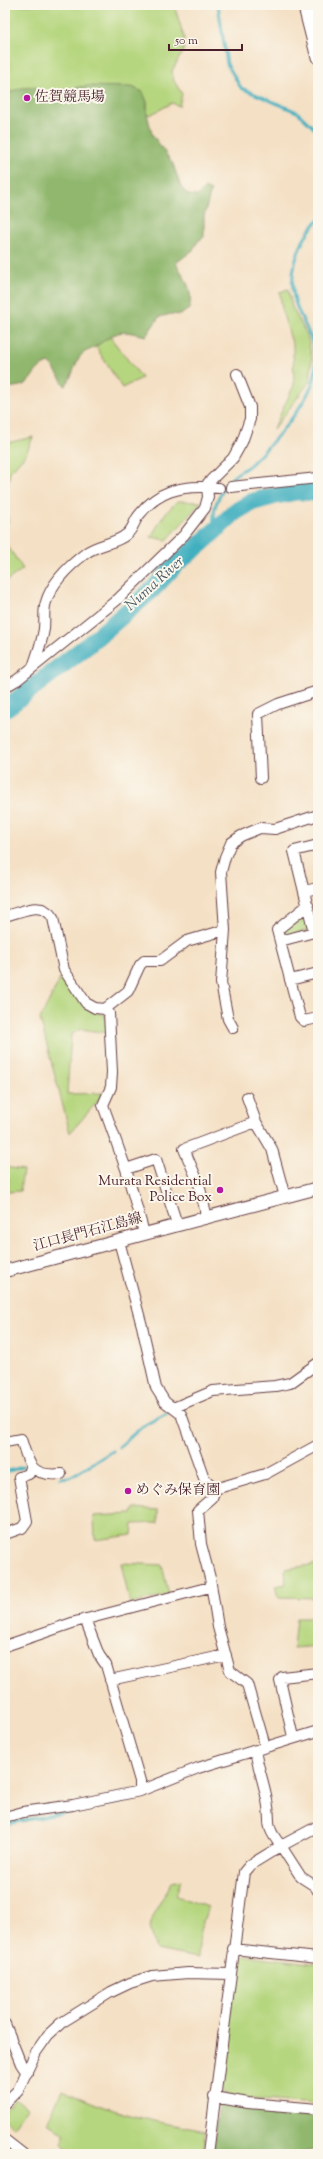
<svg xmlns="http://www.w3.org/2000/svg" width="323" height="2159" font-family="'Sorts Mill Goudy','Noto Serif JP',serif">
<rect width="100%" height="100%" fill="#fbf7ec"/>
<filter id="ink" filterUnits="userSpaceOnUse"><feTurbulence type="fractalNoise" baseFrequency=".025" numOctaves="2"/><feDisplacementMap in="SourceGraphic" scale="8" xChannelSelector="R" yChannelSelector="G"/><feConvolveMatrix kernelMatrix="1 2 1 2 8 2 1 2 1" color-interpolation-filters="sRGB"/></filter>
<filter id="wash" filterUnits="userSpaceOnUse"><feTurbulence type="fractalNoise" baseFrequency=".012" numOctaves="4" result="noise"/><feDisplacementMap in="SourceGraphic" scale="16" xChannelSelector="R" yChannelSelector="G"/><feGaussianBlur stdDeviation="0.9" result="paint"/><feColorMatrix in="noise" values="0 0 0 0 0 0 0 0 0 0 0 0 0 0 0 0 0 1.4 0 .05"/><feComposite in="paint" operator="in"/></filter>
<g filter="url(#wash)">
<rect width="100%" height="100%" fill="#f4e0c4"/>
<path fill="#b5d67e" stroke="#807a54" d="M 5,5 L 174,5 L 184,37 L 183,51 L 172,71 L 174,81 L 182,94 L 179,106 L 172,103 L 150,115 L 147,114 L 147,102 L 5,161 Z
M 288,289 L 292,307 L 307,335 L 312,358 L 310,381 L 273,430 L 294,385 L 293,346 L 282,311 L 280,292 Z
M 110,337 L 142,378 L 122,388 L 96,347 L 101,341 Z
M 33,437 L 26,454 L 10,472 L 6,494 L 8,523 L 5,525 L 5,447 L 7,443 Z
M 177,501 L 201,502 L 167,540 L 151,537 L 164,515 Z
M 5,542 L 23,569 L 5,582 Z
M 303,913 L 307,914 L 309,927 L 308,930 L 284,937 L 281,930 Z
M 62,975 L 86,1009 L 105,1015 L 107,1033 L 81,1029 L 71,1035 L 67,1094 L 105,1093 L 70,1133 L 40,1019 Z
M 5,1167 L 23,1170 L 20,1191 L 8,1192 L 9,1178 L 5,1177 Z
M 134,1508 L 158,1510 L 158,1523 L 133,1524 L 132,1535 L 95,1540 L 94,1516 L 132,1514 Z
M 121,1563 L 162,1565 L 169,1595 L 130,1604 Z
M 318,1564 L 318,1598 L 278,1597 L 275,1586 L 286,1584 L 285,1569 Z
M 313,1605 L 318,1605 L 318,1646 L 293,1648 L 296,1618 L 312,1618 Z
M 181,1880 L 176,1896 L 208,1907 L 200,1930 L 198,1958 L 156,1950 L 150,1927 L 154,1913 L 172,1882 Z
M 244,1955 L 318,1964 L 318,2104 L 248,2099 L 226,2095 L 220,2087 L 237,1962 Z
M 63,2089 C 108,2113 156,2122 206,2131 L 204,2150 L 182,2149 L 181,2154 L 86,2154 L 66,2149 L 62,2142 L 66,2133 L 47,2123 Z
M 16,2099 L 27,2108 L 13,2127 L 5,2120 L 5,2110 Z"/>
<path fill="#90b76d" stroke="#6d6b4c" d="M 85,86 L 132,87 L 143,92 L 147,102 L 147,114 L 152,134 L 173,164 L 181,187 L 188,195 L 197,196 L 205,188 L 211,191 L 204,216 L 204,237 L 198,241 L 193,250 L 176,263 C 185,279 194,290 189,309 L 180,315 L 171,314 L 159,317 L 146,336 C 117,329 119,331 95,347 C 91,350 84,351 81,355 C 74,364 73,377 65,386 L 52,365 L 48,363 C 27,371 37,389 5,387 L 5,94 L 21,88 L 35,87 L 44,100 L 62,90 Z
M 219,2104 L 318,2113 L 318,2149 L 297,2154 L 213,2154 Z"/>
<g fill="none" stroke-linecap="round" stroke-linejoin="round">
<path stroke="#41afbf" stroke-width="3" d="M 218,5 L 227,64 L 241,88 L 297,112 L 318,132
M 213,531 C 214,523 213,512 216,504 C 219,496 227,484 232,478 C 237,472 246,469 251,464 C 272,444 306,406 314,379 C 321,352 308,332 298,310 C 285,279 297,243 318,220
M 119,1447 L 143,1426 L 169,1412
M 5,1472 L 23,1467
M 60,1478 L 70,1477 L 113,1451
M 5,1824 L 121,1802 L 135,1797
M 5,2056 L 10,2054"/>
<path stroke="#41afbf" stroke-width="18" d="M 5,709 L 88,645 L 152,590 L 176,564 L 203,542 L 235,512 L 252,502 L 274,496 L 299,491 L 318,493"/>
</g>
</g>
<g filter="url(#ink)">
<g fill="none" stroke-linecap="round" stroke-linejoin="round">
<defs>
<path id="minor" d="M 231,487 L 318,478
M 33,667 C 37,655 42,642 44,629 C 45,620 43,610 46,602 C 52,582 70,565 86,553 C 98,544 116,544 127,534 C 134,528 134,520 140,514 C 158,491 180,486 207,487 L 208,483 L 233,458 L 242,442 L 250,419 L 250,407 L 237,374
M 5,687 L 17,680 L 117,600 L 184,535 L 205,508 L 208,497 L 207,487 L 219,488
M 261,778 L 258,714 L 278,704 L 318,691
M 304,891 L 318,888
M 308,905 L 277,930 L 300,1017 L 304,1021 L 318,1018
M 5,916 C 22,912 42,900 53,918 L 64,970 L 86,1003 L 95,1008 L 105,1009 L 109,1013 L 112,1072 L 111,1087 L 103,1105 L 126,1169 L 144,1233
M 314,932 L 294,851 L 318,845
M 280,941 L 318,931
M 290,980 L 318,973
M 105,1009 L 128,991 L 140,965 L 144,961 L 160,961 L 187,941 L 225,930
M 233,1028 L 228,1019 L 221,983 L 225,930 L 221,872 L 225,857 L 231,843 L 241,836 L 260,828 L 275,829 L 318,815
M 247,1097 L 256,1122 L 272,1149 L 285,1197
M 126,1169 L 156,1159 L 177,1224
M 207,1218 L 199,1184 L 184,1149 L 256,1122
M 119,1241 L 142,1326 L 156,1388 L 165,1402 L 181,1414 L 204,1478 L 215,1489
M 173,1408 L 213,1391 L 275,1386 L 290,1383 L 318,1363
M 5,1442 L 21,1439 C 29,1464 30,1477 61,1474
M 5,1534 L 22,1528 L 27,1521 L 19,1477 L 29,1474 L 31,1467
M 85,1619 L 99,1655 L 106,1665 L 140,1781 L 140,1791
M 5,1646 L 75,1622 L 210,1587
M 110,1680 L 226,1655
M 293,1737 L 280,1680 L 282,1677 L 318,1673
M 265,1746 L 247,1684 L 230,1671 L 218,1627 L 210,1578 L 201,1544 L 198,1510 L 212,1498 L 215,1489 L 265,1474 L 318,1445
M 5,1817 L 23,1812 L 73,1805 L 140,1791 L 198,1768 L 318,1731
M 318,1826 L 281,1846 L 301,1877 L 315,1886 L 318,1891
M 233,1949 L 318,1958
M 5,2024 L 21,2064 L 27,2073
M 214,2097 L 248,2103 L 318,2109
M 5,2103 L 18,2090 L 36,2052 L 48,2035 L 61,2023 L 111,1992 L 130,1983 L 152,1976 L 188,1973 L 230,1974
M 5,2140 L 23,2154
M 208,2154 L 244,1872 L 250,1865 L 281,1846 C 263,1823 272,1824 267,1800 C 264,1783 258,1767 255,1751"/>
<path id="major" d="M 5,1271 L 318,1188"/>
<path id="highway" d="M 305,5 L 318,56"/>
</defs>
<use href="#minor" stroke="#643c42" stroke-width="12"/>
<use href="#major" stroke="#643c42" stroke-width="14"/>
<use href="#highway" stroke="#643c42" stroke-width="16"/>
<use href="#minor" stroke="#fff" stroke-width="10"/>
<use href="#major" stroke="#fff" stroke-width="12"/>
<use href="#highway" stroke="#fff" stroke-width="14"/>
</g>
</g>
<g fill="#b5179e" stroke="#fbf7ec" stroke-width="1.5">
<circle cx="27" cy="98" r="4"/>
<circle cx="220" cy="1190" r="4"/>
<circle cx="128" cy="1491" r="4"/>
</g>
<g text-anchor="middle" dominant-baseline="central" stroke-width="4" stroke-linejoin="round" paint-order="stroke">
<g font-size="14" fill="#4a1f2b" stroke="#fbf7ec" text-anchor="start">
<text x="35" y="98">佐賀競馬場</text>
<text x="212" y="1182" text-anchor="end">Murata Residential<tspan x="212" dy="16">Police Box</tspan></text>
<text x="136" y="1491">めぐみ保育園</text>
</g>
<g font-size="14" fill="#4a1f2b" stroke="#fbf7ec">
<text transform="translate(88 1233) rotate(-15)">江口長門石江島線</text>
</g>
<g font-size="15" font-style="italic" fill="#465966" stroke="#fbf7ec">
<text transform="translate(155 584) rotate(-42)">Numa River</text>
</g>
</g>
<rect width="323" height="2159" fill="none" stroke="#fbf7ec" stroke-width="20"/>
<path d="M169 44v6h73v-6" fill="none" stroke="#4a1f2b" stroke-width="2"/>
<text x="175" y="44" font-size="12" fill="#4a1f2b" stroke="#fbf7ec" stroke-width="3" paint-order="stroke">50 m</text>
</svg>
